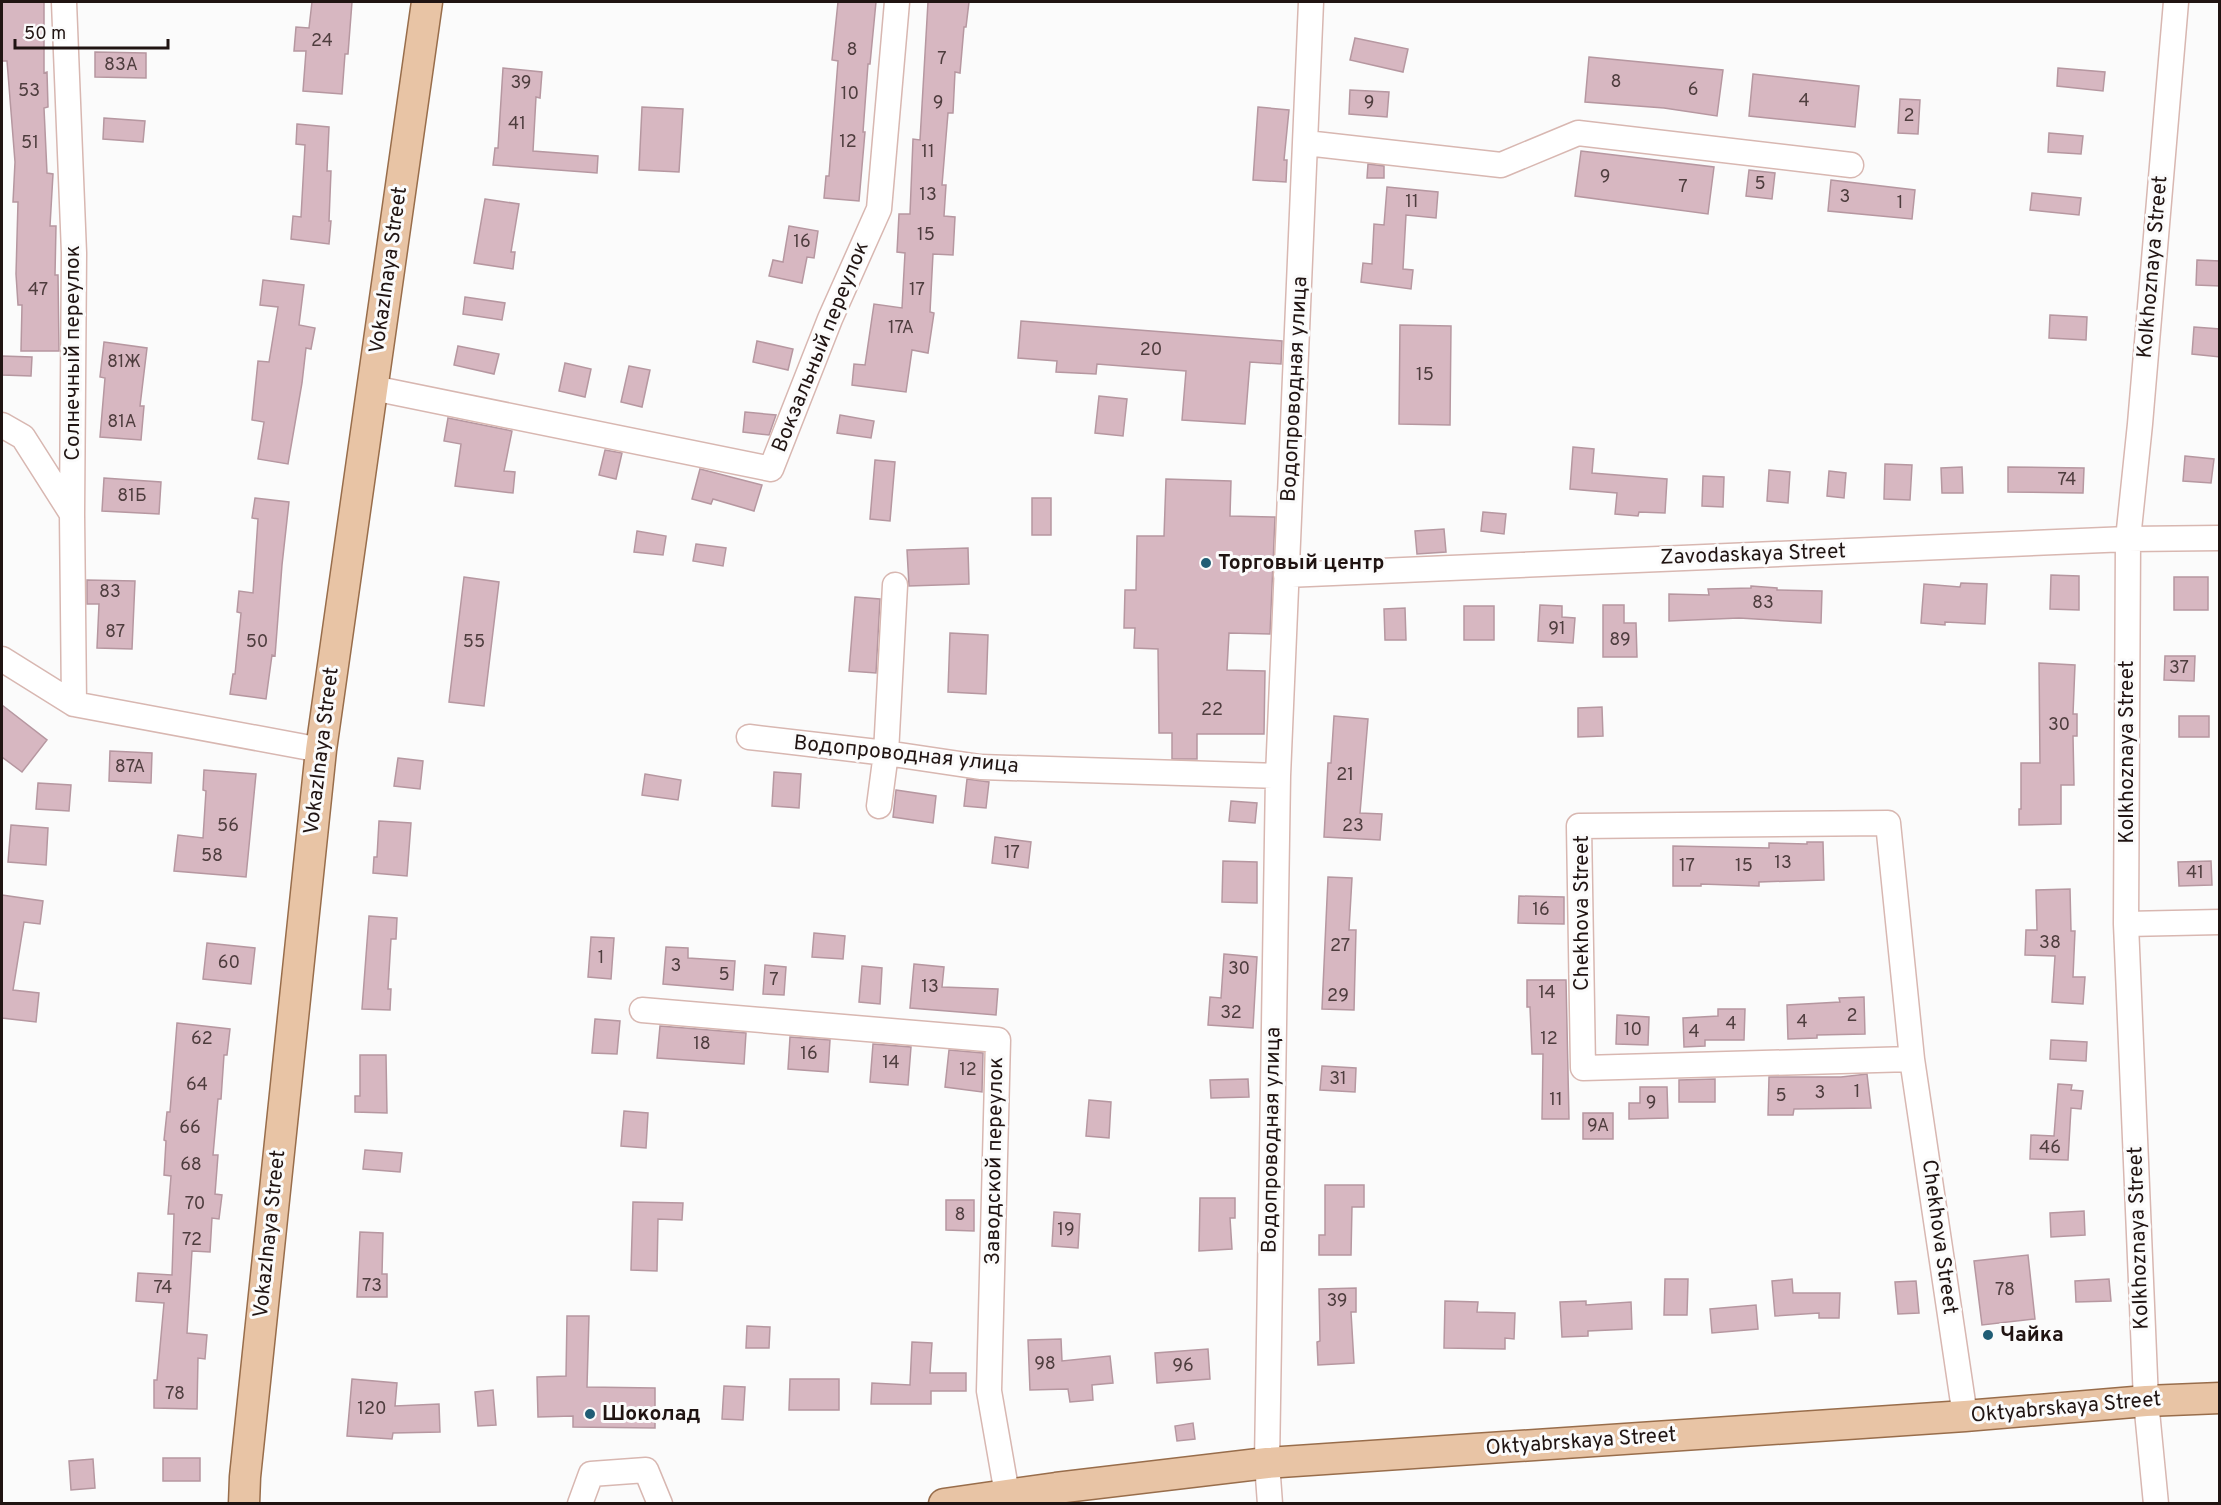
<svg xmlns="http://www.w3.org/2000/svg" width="2221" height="1505" font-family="Overpass,sans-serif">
<rect width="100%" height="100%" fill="#fbfbfb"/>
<path fill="#d7b7c1" stroke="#b697a0" stroke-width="1.5" d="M 2,2 L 44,2 L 44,73 L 47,72 L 48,107 L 44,108 L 47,173 L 53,174 L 50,226 L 56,226 L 55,275 L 58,275 L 59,351 L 21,351 L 22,305 L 18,305 L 16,274 L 18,202 L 13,202 L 15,162 L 7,61 L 2,61 Z
M 312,2 L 352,2 L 348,54 L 345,54 L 342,94 L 303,91 L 306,51 L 294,51 L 296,27 L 309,28 Z
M 838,2 L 876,2 L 870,64 L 868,64 L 863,132 L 865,132 L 859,201 L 824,198 L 826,176 L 829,176 L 838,61 L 832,60 Z
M 928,2 L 969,2 L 966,27 L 964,27 L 960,73 L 955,72 L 953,113 L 948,113 L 942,185 L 946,185 L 944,216 L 955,217 L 953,255 L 933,254 L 930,312 L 934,313 L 928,353 L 912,350 L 906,392 L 852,385 L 854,364 L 865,365 L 874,304 L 902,308 L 905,253 L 897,252 L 899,214 L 910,214 L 913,139 L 920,140 Z
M 1355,38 L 1408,49 L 1403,72 L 1350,60 Z
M 95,52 L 146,53 L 146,78 L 95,77 Z
M 1589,57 L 1723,70 L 1717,116 L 1664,108 L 1585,102 Z
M 503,68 L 542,72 L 540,98 L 536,97 L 533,151 L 598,156 L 597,173 L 493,165 L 495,148 L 498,148 Z
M 2058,68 L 2105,72 L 2103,91 L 2057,86 Z
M 1753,74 L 1859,86 L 1855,127 L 1749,116 Z
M 1350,90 L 1389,92 L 1387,117 L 1349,114 Z
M 1900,99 L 1920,100 L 1918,134 L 1898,133 Z
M 642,107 L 683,109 L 679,172 L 639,170 Z
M 1258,107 L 1289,110 L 1284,160 L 1287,160 L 1286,182 L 1253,180 Z
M 104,118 L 145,121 L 143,142 L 103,139 Z
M 297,124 L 329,127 L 327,171 L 331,171 L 329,221 L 331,221 L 329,244 L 291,239 L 293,216 L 301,217 L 305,145 L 296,144 Z
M 2049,133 L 2083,136 L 2081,154 L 2048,152 Z
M 1581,151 L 1714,167 L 1708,214 L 1575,196 Z
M 1368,164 L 1384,166 L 1384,178 L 1367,178 Z
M 1749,170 L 1775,173 L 1772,199 L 1746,196 Z
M 1831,180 L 1915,190 L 1912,219 L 1828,211 Z
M 1387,187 L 1438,192 L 1436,218 L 1406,215 L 1403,269 L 1413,270 L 1411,289 L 1361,282 L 1363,263 L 1372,264 L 1374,224 L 1384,225 Z
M 2032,193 L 2081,198 L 2079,215 L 2030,210 Z
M 485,199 L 519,204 L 511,252 L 515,252 L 513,269 L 474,263 Z
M 789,226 L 818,231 L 814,258 L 807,257 L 802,283 L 769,276 L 773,260 L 783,262 Z
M 2197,260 L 2220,261 L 2220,286 L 2196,285 Z
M 263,280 L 304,285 L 299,325 L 315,328 L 311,349 L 306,348 L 302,383 L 288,464 L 258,459 L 264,422 L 252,420 L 258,361 L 269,362 L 278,307 L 260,305 Z
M 465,297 L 505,303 L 502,320 L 463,314 Z
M 2050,315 L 2087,317 L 2086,340 L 2049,338 Z
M 1021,321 L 1282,341 L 1281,364 L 1250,362 L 1245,424 L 1182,420 L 1186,371 L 1097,364 L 1096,374 L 1056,372 L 1057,361 L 1018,358 Z
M 1400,325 L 1451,326 L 1450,425 L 1399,424 Z
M 2194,327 L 2220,329 L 2220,357 L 2192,354 Z
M 757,341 L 793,349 L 788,370 L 753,362 Z
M 104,342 L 147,348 L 140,406 L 144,406 L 141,440 L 100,437 L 105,378 L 100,377 Z
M 458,346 L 499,354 L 494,374 L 454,365 Z
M 2,356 L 32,357 L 31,376 L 2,375 Z
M 565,363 L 591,369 L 585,397 L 559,391 Z
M 629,366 L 650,370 L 642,407 L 621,402 Z
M 1099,396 L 1127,399 L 1123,436 L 1095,433 Z
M 745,412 L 776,415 L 769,435 L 743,432 Z
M 840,415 L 874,421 L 871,438 L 837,433 Z
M 448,418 L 512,431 L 504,471 L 515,472 L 513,493 L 455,486 L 461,444 L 444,441 Z
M 1573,447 L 1594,449 L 1592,473 L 1667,479 L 1665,513 L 1639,512 L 1638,516 L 1615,514 L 1617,493 L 1570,489 Z
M 605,450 L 622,453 L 616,479 L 599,475 Z
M 2185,456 L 2214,459 L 2211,483 L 2183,481 Z
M 875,460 L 895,462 L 890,521 L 870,519 Z
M 1885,464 L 1912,465 L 1910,500 L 1884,499 Z
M 1962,467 L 1963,493 L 1942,493 L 1941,468 Z
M 2008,467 L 2084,468 L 2083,493 L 2008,492 Z
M 700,469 L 762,485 L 754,511 L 713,499 L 711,504 L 692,499 Z
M 1769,470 L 1790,472 L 1788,503 L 1767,501 Z
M 1829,471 L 1846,473 L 1844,498 L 1827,496 Z
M 1703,476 L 1724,477 L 1723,507 L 1702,506 Z
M 104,478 L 161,482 L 159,514 L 102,511 Z
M 1166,479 L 1231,481 L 1230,516 L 1275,517 L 1270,634 L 1229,633 L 1227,670 L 1265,671 L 1264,734 L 1197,734 L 1197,759 L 1172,759 L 1172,733 L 1159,733 L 1158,649 L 1134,648 L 1135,628 L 1124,628 L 1125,590 L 1136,590 L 1137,536 L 1164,536 Z
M 255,498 L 289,502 L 282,565 L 275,656 L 272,655 L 266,699 L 230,694 L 233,674 L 235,674 L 241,613 L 237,612 L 239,591 L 253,593 L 258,519 L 252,518 Z
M 1032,498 L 1051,498 L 1051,535 L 1032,535 Z
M 1483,512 L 1506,514 L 1504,534 L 1481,531 Z
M 1444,529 L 1446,552 L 1417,554 L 1415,531 Z
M 637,531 L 666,536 L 663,555 L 634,552 Z
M 696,544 L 726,548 L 723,566 L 693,561 Z
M 968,548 L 969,584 L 909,586 L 907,550 Z
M 2051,575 L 2079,576 L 2079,610 L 2050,609 Z
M 464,577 L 499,582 L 484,706 L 449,702 Z
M 2174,577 L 2208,577 L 2208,610 L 2174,610 Z
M 87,580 L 135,581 L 132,649 L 97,648 L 99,604 L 87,604 Z
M 1961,583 L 1987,584 L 1985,624 L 1945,622 L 1945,625 L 1921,623 L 1924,584 L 1960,587 Z
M 1751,586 L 1777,588 L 1777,590 L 1822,591 L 1821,623 L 1739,618 L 1669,621 L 1669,594 L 1709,595 L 1708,589 L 1751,588 Z
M 855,597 L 880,599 L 876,673 L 849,671 Z
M 1540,605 L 1562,606 L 1562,617 L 1575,618 L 1573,643 L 1538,641 Z
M 1603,605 L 1624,605 L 1624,623 L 1636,623 L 1637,657 L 1603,657 Z
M 1464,606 L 1494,606 L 1494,640 L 1464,640 Z
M 1405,608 L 1406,640 L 1385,640 L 1384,609 Z
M 950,633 L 988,635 L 986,694 L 948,692 Z
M 2165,656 L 2195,656 L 2194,681 L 2164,680 Z
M 2039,663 L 2075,665 L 2073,714 L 2077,714 L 2077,736 L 2073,736 L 2074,785 L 2061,785 L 2061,824 L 2019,825 L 2019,809 L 2021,809 L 2021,763 L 2040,763 Z
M 2,705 L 47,740 L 22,772 L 2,757 Z
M 1602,707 L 1603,736 L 1578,737 L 1578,708 Z
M 1334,716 L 1368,719 L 1360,813 L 1382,814 L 1380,840 L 1324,837 L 1328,763 L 1331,763 Z
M 2179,716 L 2209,716 L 2209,737 L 2179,737 Z
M 110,751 L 152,753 L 151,783 L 109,781 Z
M 398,758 L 423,761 L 420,789 L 394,786 Z
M 204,770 L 256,774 L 246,877 L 174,871 L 178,835 L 203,838 L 206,791 L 203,790 Z
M 774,772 L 801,774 L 799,808 L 772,806 Z
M 645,774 L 681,780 L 678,800 L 642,795 Z
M 967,779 L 989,782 L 986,808 L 964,806 Z
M 38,783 L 71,785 L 69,811 L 36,809 Z
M 896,790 L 936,796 L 933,823 L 893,817 Z
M 1231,801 L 1257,803 L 1255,823 L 1229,821 Z
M 379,821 L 411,823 L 407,876 L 373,873 L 374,857 L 377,857 Z
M 11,825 L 48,828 L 46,865 L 8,862 Z
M 995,837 L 1031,842 L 1028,868 L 992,863 Z
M 1807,842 L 1823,842 L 1824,880 L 1759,882 L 1759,886 L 1701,884 L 1701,886 L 1673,886 L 1673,846 L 1769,848 L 1769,843 L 1807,844 Z
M 1223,861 L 1257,862 L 1257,903 L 1222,902 Z
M 2211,861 L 2212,885 L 2179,886 L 2178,862 Z
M 1328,877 L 1352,878 L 1349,930 L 1356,930 L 1354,1010 L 1322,1009 Z
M 2070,889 L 2071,931 L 2075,931 L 2073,977 L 2085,977 L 2083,1004 L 2052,1002 L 2055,956 L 2025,955 L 2026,930 L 2037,930 L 2036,890 Z
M 2,895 L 43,901 L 40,924 L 24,922 L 13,990 L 39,993 L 36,1022 L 2,1018 Z
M 1519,896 L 1564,897 L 1564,924 L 1518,923 Z
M 369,916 L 397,918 L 396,939 L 391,939 L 388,989 L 391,989 L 390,1010 L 362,1009 Z
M 814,933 L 845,936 L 843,959 L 812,957 Z
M 591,937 L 614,938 L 611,979 L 588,977 Z
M 207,943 L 255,948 L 251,984 L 203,979 Z
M 666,947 L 688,948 L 688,958 L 735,961 L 733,990 L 663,984 Z
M 1224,954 L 1257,957 L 1253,1028 L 1208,1025 L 1210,997 L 1221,998 Z
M 914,964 L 944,967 L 942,987 L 998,989 L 996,1015 L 910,1008 Z
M 765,965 L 786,967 L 784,995 L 763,994 Z
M 862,966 L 882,968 L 880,1004 L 859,1002 Z
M 1527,980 L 1566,980 L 1569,1119 L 1542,1119 L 1543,1054 L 1532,1054 L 1530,1007 L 1527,1007 Z
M 1864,997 L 1865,1034 L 1817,1035 L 1817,1038 L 1788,1039 L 1787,1005 L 1840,1002 L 1839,998 Z
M 1718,1009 L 1745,1009 L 1744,1040 L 1705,1040 L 1705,1046 L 1684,1047 L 1683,1018 L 1718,1016 Z
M 1617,1015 L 1649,1017 L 1648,1045 L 1616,1044 Z
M 595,1019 L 620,1021 L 617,1054 L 592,1053 Z
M 177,1023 L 230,1029 L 227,1055 L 224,1055 L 221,1099 L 218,1099 L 213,1155 L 218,1155 L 215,1194 L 222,1195 L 219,1219 L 212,1218 L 210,1252 L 192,1251 L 187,1333 L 207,1335 L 205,1359 L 198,1358 L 197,1409 L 154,1408 L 154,1380 L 157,1380 L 164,1303 L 136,1301 L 138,1273 L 172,1275 L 174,1214 L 168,1214 L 171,1176 L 164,1175 L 166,1141 L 164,1140 L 167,1112 L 170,1112 Z
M 660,1026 L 746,1033 L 744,1064 L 657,1058 Z
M 790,1037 L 830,1040 L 828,1072 L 788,1069 Z
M 2051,1040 L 2087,1042 L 2086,1061 L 2050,1059 Z
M 873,1044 L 911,1047 L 908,1085 L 870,1082 Z
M 949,1050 L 983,1053 L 982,1092 L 945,1087 Z
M 360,1055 L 386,1055 L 387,1113 L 355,1112 L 355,1096 L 360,1096 Z
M 1322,1066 L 1356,1068 L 1355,1092 L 1320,1090 Z
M 1867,1074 L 1871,1108 L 1794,1109 L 1793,1115 L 1768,1115 L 1769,1077 L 1841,1077 Z
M 1248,1079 L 1249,1097 L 1211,1098 L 1210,1080 Z
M 1715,1079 L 1715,1102 L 1679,1102 L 1679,1080 Z
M 2058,1084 L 2072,1085 L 2071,1090 L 2083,1091 L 2081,1109 L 2071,1108 L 2068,1160 L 2030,1159 L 2031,1135 L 2054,1136 Z
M 1640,1087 L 1667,1087 L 1668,1118 L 1629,1119 L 1629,1103 L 1640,1103 Z
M 1089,1100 L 1111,1102 L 1109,1138 L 1086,1136 Z
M 624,1111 L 648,1113 L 646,1148 L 621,1146 Z
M 1583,1113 L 1613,1113 L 1613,1139 L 1583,1139 Z
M 365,1150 L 402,1153 L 400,1172 L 363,1169 Z
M 1325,1185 L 1364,1185 L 1364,1207 L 1352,1207 L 1351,1255 L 1319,1255 L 1319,1235 L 1325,1235 Z
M 1200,1198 L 1235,1198 L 1235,1218 L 1230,1218 L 1232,1249 L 1199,1251 Z
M 946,1200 L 974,1200 L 974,1231 L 946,1230 Z
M 633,1202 L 683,1203 L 682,1220 L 658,1219 L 657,1271 L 631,1270 Z
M 2084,1211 L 2085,1235 L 2051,1237 L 2050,1213 Z
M 1054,1212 L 1080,1214 L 1078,1248 L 1052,1246 Z
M 360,1232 L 383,1233 L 382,1274 L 387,1274 L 387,1297 L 357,1297 Z
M 2028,1255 L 2035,1319 L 1982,1325 L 1974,1261 Z
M 1665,1279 L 1688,1279 L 1687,1315 L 1664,1315 Z
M 1792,1279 L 1793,1293 L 1840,1293 L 1839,1318 L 1819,1318 L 1819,1313 L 1775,1316 L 1772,1281 Z
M 2109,1279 L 2111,1301 L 2076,1302 L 2075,1281 Z
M 1916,1281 L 1919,1313 L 1898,1314 L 1895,1282 Z
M 1356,1288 L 1356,1312 L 1351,1312 L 1354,1363 L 1318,1365 L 1317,1342 L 1320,1341 L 1319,1289 Z
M 1445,1301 L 1478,1302 L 1477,1312 L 1515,1313 L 1514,1339 L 1505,1338 L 1505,1349 L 1444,1348 Z
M 1586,1301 L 1586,1305 L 1631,1302 L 1632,1329 L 1588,1331 L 1588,1336 L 1562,1337 L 1560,1302 Z
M 1756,1305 L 1758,1329 L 1712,1333 L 1710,1309 Z
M 567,1316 L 589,1316 L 587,1387 L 655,1388 L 655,1428 L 573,1427 L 573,1416 L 538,1417 L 537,1377 L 566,1376 Z
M 747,1326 L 770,1327 L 769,1348 L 746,1348 Z
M 1061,1339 L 1062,1361 L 1110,1356 L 1113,1383 L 1092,1385 L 1093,1400 L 1070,1402 L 1068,1389 L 1030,1390 L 1028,1340 Z
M 912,1342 L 932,1343 L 930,1373 L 966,1373 L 966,1391 L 931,1391 L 931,1404 L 871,1404 L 872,1383 L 910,1385 Z
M 1208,1349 L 1210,1379 L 1157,1383 L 1155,1353 Z
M 352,1379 L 397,1383 L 395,1406 L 439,1404 L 440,1432 L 393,1433 L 392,1439 L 347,1436 Z
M 790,1379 L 839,1379 L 839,1410 L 789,1410 Z
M 724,1386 L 745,1387 L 743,1420 L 722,1419 Z
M 493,1390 L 496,1425 L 478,1426 L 475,1392 Z
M 1193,1423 L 1195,1439 L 1177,1441 L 1175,1426 Z
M 163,1458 L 200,1458 L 200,1481 L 163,1481 Z
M 93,1459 L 95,1488 L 71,1490 L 69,1461 Z"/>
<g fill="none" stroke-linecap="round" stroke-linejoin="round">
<defs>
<path id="minor" d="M 64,2 L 74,253 L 72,514 L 74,704
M 1306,143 L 1501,165 L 1578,133 L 1851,165
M 373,388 L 771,469 L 830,319 L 879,209 L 897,2
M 2,425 L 23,437 L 72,514
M 1286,575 L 2128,539 L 2220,538
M 2,659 L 74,704 L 321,750
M 749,737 L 886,753 L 980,767 L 1278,776
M 879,806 L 886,753 L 895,585
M 2126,924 L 2220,922
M 642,1010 L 998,1040 L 989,1391 L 1007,1494
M 1912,1059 L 1583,1068 L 1579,826 L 1888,823 L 1912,1059 L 1965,1416
M 580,1504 L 591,1474 L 646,1470 L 660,1504
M 1270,1504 L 1267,1463 L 1278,776 L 1311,2
M 2156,1504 L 2146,1401 L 2126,924 L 2128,539 L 2140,424 L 2176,2"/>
<path id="major" d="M 244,1504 L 245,1477 L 321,750 L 427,2
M 944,1504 L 1056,1488 L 1267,1463 L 1965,1416 L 2146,1401 L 2220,1398"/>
</defs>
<use href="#minor" stroke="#d8b7b1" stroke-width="27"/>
<use href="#major" stroke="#986d4b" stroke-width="33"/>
<use href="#minor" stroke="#fff" stroke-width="24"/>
<use href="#major" stroke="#e8c4a5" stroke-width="30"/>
</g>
<g fill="#205d75" stroke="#fbfbfb" stroke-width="2">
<circle cx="1206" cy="563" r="6"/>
<circle cx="1988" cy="1335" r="6"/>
<circle cx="590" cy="1414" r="6"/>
</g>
<g text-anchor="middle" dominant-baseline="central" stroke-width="6" stroke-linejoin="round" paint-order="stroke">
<g font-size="18" fill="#4e3d3e">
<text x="322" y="41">24</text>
<text x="852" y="50">8</text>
<text x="942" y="59">7</text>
<text x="121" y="65">83А</text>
<text x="1616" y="82">8</text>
<text x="521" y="83">39</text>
<text x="1693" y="90">6</text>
<text x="29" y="91">53</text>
<text x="850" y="94">10</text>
<text x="1804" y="101">4</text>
<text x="938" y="103">9</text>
<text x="1369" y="103">9</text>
<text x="1909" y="116">2</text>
<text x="517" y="124">41</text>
<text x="848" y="142">12</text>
<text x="30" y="143">51</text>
<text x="928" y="152">11</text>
<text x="1605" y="177">9</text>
<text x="1760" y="184">5</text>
<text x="1683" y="187">7</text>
<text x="928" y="195">13</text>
<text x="1845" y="197">3</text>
<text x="1412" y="202">11</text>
<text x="1900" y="203">1</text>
<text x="926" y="235">15</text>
<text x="802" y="242">16</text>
<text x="38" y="290">47</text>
<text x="917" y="290">17</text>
<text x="901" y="328">17А</text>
<text x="1151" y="350">20</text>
<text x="124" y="362">81Ж</text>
<text x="1425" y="375">15</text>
<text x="122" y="422">81А</text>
<text x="2067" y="480">74</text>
<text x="132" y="496">81Б</text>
<text x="110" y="592">83</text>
<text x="1763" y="603">83</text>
<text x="1557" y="629">91</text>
<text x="115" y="632">87</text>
<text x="1620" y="640">89</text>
<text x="257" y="642">50</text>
<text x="474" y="642">55</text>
<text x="2179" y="668">37</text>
<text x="1212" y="710">22</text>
<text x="2059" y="725">30</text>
<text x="130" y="767">87А</text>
<text x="1345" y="775">21</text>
<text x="228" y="826">56</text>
<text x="1353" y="826">23</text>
<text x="1012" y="853">17</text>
<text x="212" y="856">58</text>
<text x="1783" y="863">13</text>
<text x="1687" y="866">17</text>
<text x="1744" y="866">15</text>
<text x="2195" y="873">41</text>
<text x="1541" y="910">16</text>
<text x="2050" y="943">38</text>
<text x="1340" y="946">27</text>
<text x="601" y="958">1</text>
<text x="229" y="963">60</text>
<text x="676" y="966">3</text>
<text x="1239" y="969">30</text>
<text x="724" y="975">5</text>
<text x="774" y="980">7</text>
<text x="930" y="987">13</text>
<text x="1547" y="993">14</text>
<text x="1338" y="996">29</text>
<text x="1231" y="1013">32</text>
<text x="1852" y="1016">2</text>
<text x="1802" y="1022">4</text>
<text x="1731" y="1024">4</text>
<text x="1633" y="1030">10</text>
<text x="1694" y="1032">4</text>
<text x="202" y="1039">62</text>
<text x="1549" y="1039">12</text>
<text x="702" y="1044">18</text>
<text x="809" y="1054">16</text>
<text x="891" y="1063">14</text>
<text x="968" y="1070">12</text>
<text x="1338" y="1079">31</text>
<text x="197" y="1085">64</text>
<text x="1857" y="1092">1</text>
<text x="1820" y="1093">3</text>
<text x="1781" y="1096">5</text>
<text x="1556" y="1100">11</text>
<text x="1651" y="1103">9</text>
<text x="1598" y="1126">9А</text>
<text x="190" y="1128">66</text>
<text x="2050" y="1148">46</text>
<text x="191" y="1165">68</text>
<text x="195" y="1204">70</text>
<text x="960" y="1215">8</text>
<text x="1066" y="1230">19</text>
<text x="192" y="1240">72</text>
<text x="372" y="1286">73</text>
<text x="163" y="1288">74</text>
<text x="2005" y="1290">78</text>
<text x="1337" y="1301">39</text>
<text x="1045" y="1364">98</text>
<text x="1183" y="1366">96</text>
<text x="175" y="1394">78</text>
<text x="372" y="1409">120</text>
</g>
<g font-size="21" fill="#201412" stroke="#fbfbfb">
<text transform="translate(2153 267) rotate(-85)">Kolkhoznaya Street</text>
<text transform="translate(389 270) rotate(-82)">Vokazlnaya Street</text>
<text transform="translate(821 347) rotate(-68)">Вокзальный переулок</text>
<text transform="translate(73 353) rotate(-90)">Солнечный переулок</text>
<text transform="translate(1295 389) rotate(-87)">Водопроводная улица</text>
<text transform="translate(1753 555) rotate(-2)">Zavodaskaya Street</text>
<text transform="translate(322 751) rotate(-83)">Vokazlnaya Street</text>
<text transform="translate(2127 752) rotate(-90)">Kolkhoznaya Street</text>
<text transform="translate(906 755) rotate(6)">Водопроводная улица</text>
<text transform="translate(1582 913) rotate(-90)">Chekhova Street</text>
<text transform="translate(1272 1140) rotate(-89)">Водопроводная улица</text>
<text transform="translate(995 1161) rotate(-89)">Заводской переулок</text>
<text transform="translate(270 1234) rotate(-84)">Vokazlnaya Street</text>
<text transform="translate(1939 1237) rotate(82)">Chekhova Street</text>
<text transform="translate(2139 1238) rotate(-92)">Kolkhoznaya Street</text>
<text transform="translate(2066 1408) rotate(-5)">Oktyabrskaya Street</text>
<text transform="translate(1581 1442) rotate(-4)">Oktyabrskaya Street</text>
</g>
<g font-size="21" font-weight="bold" fill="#201412" stroke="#fbfbfb" text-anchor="start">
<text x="1218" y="563">Торговый центр</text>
<text x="2000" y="1335">Чайка</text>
<text x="602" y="1414">Шоколад</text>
</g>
</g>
<rect width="2221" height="1505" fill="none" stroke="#201412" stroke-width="6"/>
<path d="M15 39v9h153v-9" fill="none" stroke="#201412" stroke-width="3"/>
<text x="24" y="39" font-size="18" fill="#201412" stroke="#fbfbfb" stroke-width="4.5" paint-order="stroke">50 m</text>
</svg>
